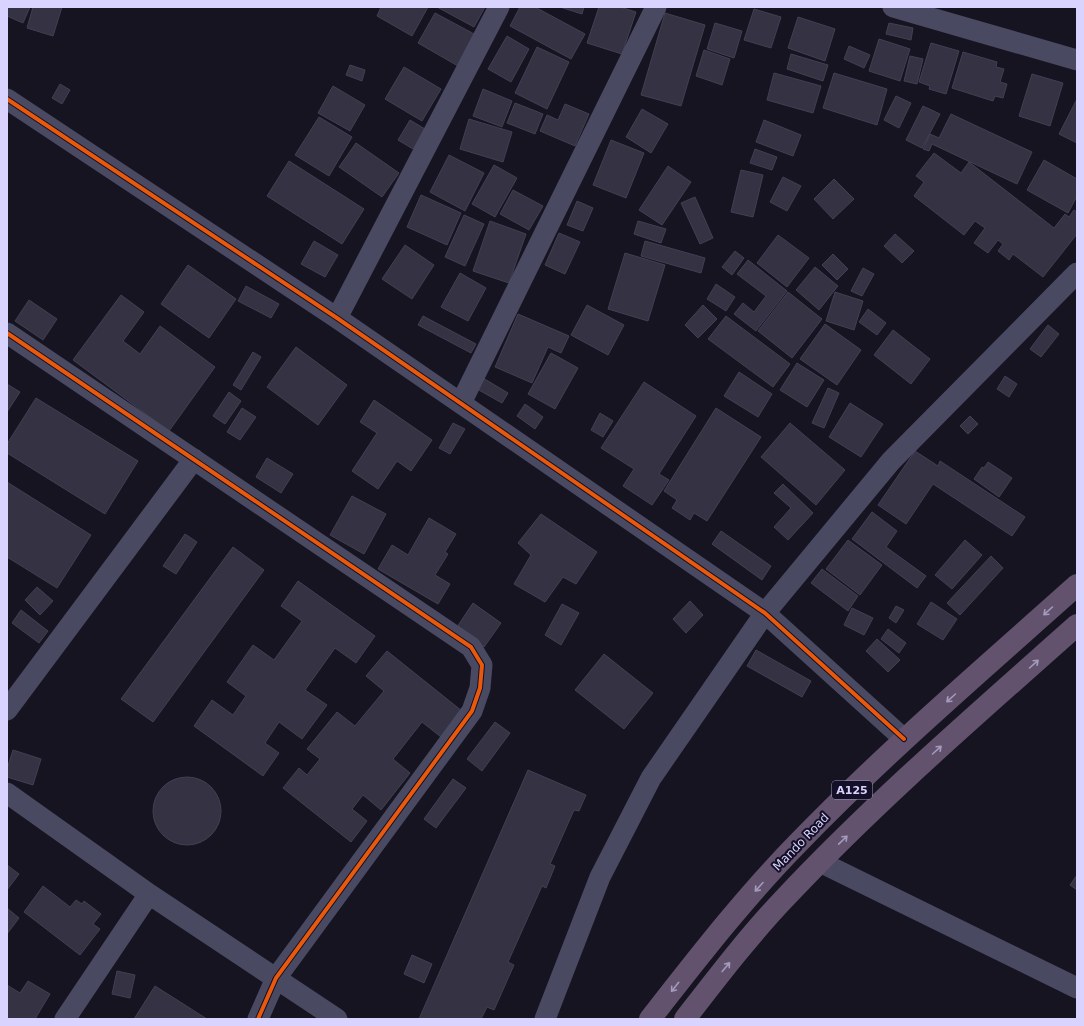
<svg xmlns="http://www.w3.org/2000/svg" width="1084" height="1026" font-family="'DejaVu Sans',sans-serif">
<rect width="100%" height="100%" fill="#161421"/>
<path fill="#343243" stroke="#433f54" d="M 7,7 L 30,7 L 23,23 L 7,16 Z
M 33,7 L 62,7 L 53,36 L 27,28 Z
M 381,7 L 428,7 L 412,36 L 377,16 Z
M 437,7 L 485,7 L 474,27 Z
M 520,7 L 535,7 L 585,34 L 571,59 L 510,26 Z
M 560,7 L 584,7 L 582,14 Z
M 599,7 L 620,7 L 636,12 L 622,54 L 587,43 Z
M 754,9 L 781,17 L 771,48 L 744,40 Z
M 435,13 L 476,35 L 458,66 L 418,43 Z
M 665,13 L 705,25 L 681,106 L 641,95 Z
M 798,17 L 835,29 L 825,61 L 788,48 Z
M 715,23 L 742,31 L 734,58 L 707,49 Z
M 889,23 L 913,28 L 911,40 L 886,34 Z
M 507,36 L 529,49 L 511,82 L 488,69 Z
M 879,39 L 910,49 L 900,81 L 869,71 Z
M 931,43 L 959,51 L 946,94 L 929,89 L 930,86 L 919,82 Z
M 849,46 L 870,55 L 864,68 L 844,59 Z
M 537,47 L 569,62 L 547,109 L 515,93 Z
M 704,50 L 730,59 L 722,85 L 696,76 Z
M 963,52 L 997,62 L 996,67 L 1004,69 L 1000,82 L 1007,84 L 1003,98 L 995,96 L 993,101 L 952,88 Z
M 791,54 L 828,65 L 823,81 L 787,69 Z
M 910,56 L 923,59 L 917,84 L 904,81 Z
M 350,65 L 365,70 L 362,81 L 346,75 Z
M 404,67 L 441,89 L 422,121 L 385,99 Z
M 774,73 L 821,86 L 813,113 L 767,100 Z
M 834,73 L 887,89 L 877,125 L 823,108 Z
M 1032,74 L 1063,83 L 1050,126 L 1019,116 Z
M 60,84 L 70,90 L 62,104 L 52,98 Z
M 333,86 L 365,105 L 350,131 L 318,113 Z
M 483,89 L 512,101 L 502,127 L 473,116 Z
M 896,96 L 911,103 L 899,128 L 884,120 Z
M 1077,99 L 1077,143 L 1059,134 Z
M 515,103 L 543,114 L 535,134 L 507,123 Z
M 565,104 L 589,114 L 575,146 L 540,131 L 547,115 L 558,120 Z
M 923,106 L 940,114 L 922,148 L 906,140 Z
M 642,109 L 668,124 L 651,153 L 626,137 Z
M 951,114 L 1032,152 L 1017,184 L 932,144 L 929,151 L 923,149 L 930,134 L 939,138 Z
M 319,117 L 352,137 L 329,176 L 295,155 Z
M 469,119 L 512,132 L 503,162 L 460,149 Z
M 410,120 L 425,129 L 413,149 L 398,140 Z
M 764,120 L 801,135 L 793,156 L 756,142 Z
M 611,140 L 644,153 L 626,198 L 593,185 Z
M 356,143 L 399,173 L 382,197 L 339,167 Z
M 755,149 L 777,157 L 772,170 L 750,163 Z
M 934,153 L 961,173 L 969,162 L 1054,228 L 1065,214 L 1069,217 L 1074,210 L 1077,212 L 1077,234 L 1043,277 L 1013,254 L 1009,260 L 998,251 L 1003,244 L 998,240 L 988,253 L 974,243 L 985,228 L 975,221 L 964,235 L 914,196 L 924,182 L 916,176 Z
M 449,155 L 484,173 L 465,211 L 430,192 Z
M 1044,160 L 1077,179 L 1077,196 L 1068,213 L 1027,190 Z
M 289,161 L 364,209 L 342,244 L 267,196 Z
M 494,165 L 517,178 L 495,217 L 472,204 Z
M 668,166 L 691,182 L 662,225 L 639,210 Z
M 741,170 L 763,175 L 753,217 L 731,212 Z
M 783,177 L 801,186 L 787,211 L 770,202 Z
M 834,179 L 854,199 L 833,219 L 814,199 Z
M 513,190 L 543,206 L 529,230 L 500,214 Z
M 421,195 L 461,213 L 447,245 L 407,227 Z
M 695,197 L 713,238 L 700,244 L 681,203 Z
M 577,201 L 593,208 L 583,231 L 567,225 Z
M 464,215 L 484,224 L 465,266 L 445,257 Z
M 490,221 L 526,234 L 509,283 L 473,271 Z
M 638,221 L 666,229 L 661,243 L 634,234 Z
M 559,233 L 580,242 L 565,274 L 545,265 Z
M 895,234 L 914,251 L 902,263 L 884,246 Z
M 778,235 L 809,258 L 787,287 L 757,263 Z
M 314,241 L 338,255 L 325,277 L 301,264 Z
M 645,241 L 705,258 L 701,273 L 641,256 Z
M 405,245 L 434,265 L 412,299 L 382,279 Z
M 735,251 L 744,258 L 732,275 L 722,267 Z
M 625,253 L 665,265 L 648,321 L 608,309 Z
M 833,254 L 848,269 L 837,280 L 822,265 Z
M 748,260 L 787,291 L 756,331 L 734,314 L 743,303 L 754,312 L 766,296 L 737,274 Z
M 188,265 L 236,299 L 209,338 L 161,304 Z
M 815,267 L 838,286 L 819,310 L 796,290 Z
M 863,268 L 874,274 L 862,296 L 851,291 Z
M 460,273 L 486,288 L 468,321 L 441,307 Z
M 716,284 L 735,297 L 726,311 L 707,299 Z
M 246,286 L 279,304 L 271,318 L 238,301 Z
M 788,292 L 822,319 L 792,358 L 758,331 Z
M 835,292 L 863,301 L 854,330 L 826,321 Z
M 121,295 L 144,312 L 123,341 L 140,354 L 160,326 L 215,367 L 169,431 L 73,360 Z
M 29,300 L 57,319 L 43,340 L 15,321 Z
M 587,305 L 624,325 L 608,355 L 571,335 Z
M 703,305 L 717,319 L 698,338 L 685,325 Z
M 868,309 L 886,323 L 877,335 L 859,322 Z
M 518,314 L 569,336 L 561,353 L 548,347 L 532,383 L 495,367 Z
M 423,316 L 476,344 L 471,353 L 418,325 Z
M 726,316 L 790,364 L 773,387 L 708,339 Z
M 825,324 L 861,350 L 837,385 L 800,359 Z
M 1048,325 L 1059,334 L 1041,357 L 1030,349 Z
M 893,330 L 930,359 L 911,384 L 874,355 Z
M 296,347 L 347,385 L 318,425 L 267,387 Z
M 253,352 L 261,357 L 241,390 L 233,385 Z
M 551,353 L 578,368 L 555,409 L 528,394 Z
M 797,363 L 824,380 L 807,407 L 780,390 Z
M 739,372 L 772,394 L 758,417 L 724,396 Z
M 1005,376 L 1017,384 L 1009,397 L 997,389 Z
M 483,378 L 508,393 L 502,403 L 477,389 Z
M 644,382 L 696,416 L 659,474 L 669,480 L 652,505 L 623,486 L 634,469 L 601,448 Z
M 7,384 L 20,392 L 7,412 Z
M 828,388 L 839,393 L 824,428 L 812,423 Z
M 229,392 L 241,401 L 225,424 L 213,416 Z
M 36,398 L 138,461 L 105,514 L 7,453 L 7,444 Z
M 374,400 L 432,440 L 411,471 L 397,461 L 378,489 L 352,471 L 377,433 L 360,422 Z
M 850,403 L 883,424 L 861,457 L 829,437 Z
M 525,404 L 543,417 L 535,429 L 517,416 Z
M 242,408 L 256,417 L 240,440 L 227,432 Z
M 716,408 L 761,437 L 707,521 L 694,513 L 690,520 L 672,508 L 677,500 L 664,491 Z
M 600,413 L 613,421 L 603,437 L 591,430 Z
M 970,416 L 978,424 L 968,434 L 960,426 Z
M 453,423 L 465,429 L 450,454 L 439,448 Z
M 790,423 L 845,470 L 816,505 L 761,457 Z
M 915,451 L 938,466 L 940,461 L 1025,517 L 1012,536 L 933,484 L 906,524 L 878,505 Z
M 267,458 L 293,474 L 281,493 L 256,477 Z
M 988,462 L 1012,478 L 999,497 L 974,479 L 982,467 L 984,468 Z
M 7,482 L 91,535 L 57,588 L 7,557 Z
M 783,484 L 813,513 L 788,540 L 774,527 L 791,508 L 774,493 Z
M 352,496 L 386,514 L 364,554 L 330,535 Z
M 872,512 L 897,531 L 886,547 L 926,576 L 917,588 L 852,539 Z
M 541,514 L 597,552 L 576,584 L 563,577 L 545,602 L 514,584 L 531,555 L 518,543 Z
M 429,518 L 456,534 L 445,552 L 448,554 L 435,575 L 450,584 L 438,604 L 378,569 L 392,545 L 408,555 Z
M 721,531 L 771,566 L 762,580 L 712,544 Z
M 185,534 L 197,542 L 176,574 L 163,566 Z
M 848,540 L 882,565 L 860,595 L 826,569 Z
M 965,540 L 982,555 L 952,589 L 935,575 Z
M 233,547 L 264,570 L 153,722 L 121,699 Z
M 991,556 L 1003,568 L 960,615 L 947,603 Z
M 822,569 L 858,596 L 848,611 L 811,583 Z
M 298,581 L 375,636 L 356,663 L 335,648 L 305,690 L 327,705 L 302,739 L 279,722 L 265,743 L 279,753 L 263,776 L 194,726 L 212,700 L 233,715 L 246,696 L 227,682 L 253,645 L 274,660 L 302,621 L 281,606 Z
M 37,587 L 53,601 L 40,615 L 25,600 Z
M 690,601 L 703,615 L 686,633 L 673,619 Z
M 931,602 L 957,619 L 943,640 L 917,624 Z
M 473,603 L 501,623 L 484,647 L 457,627 Z
M 562,604 L 579,613 L 561,645 L 545,635 Z
M 896,606 L 904,610 L 896,623 L 889,618 Z
M 852,608 L 873,618 L 864,635 L 844,625 Z
M 21,610 L 48,631 L 39,643 L 12,623 Z
M 888,629 L 906,643 L 899,653 L 881,639 Z
M 877,639 L 900,660 L 888,672 L 866,651 Z
M 756,650 L 811,681 L 802,697 L 747,666 Z
M 387,651 L 462,711 L 441,737 L 422,722 L 393,759 L 410,773 L 381,810 L 363,795 L 352,809 L 367,821 L 351,842 L 283,788 L 299,768 L 307,775 L 320,759 L 307,749 L 337,712 L 355,726 L 384,691 L 366,676 Z
M 604,654 L 653,693 L 624,729 L 575,690 Z
M 495,722 L 510,733 L 482,771 L 467,759 Z
M 13,750 L 41,759 L 33,785 L 7,777 L 7,769 Z
M 528,770 L 586,795 L 579,811 L 574,810 L 550,864 L 555,866 L 546,888 L 542,886 L 508,962 L 514,965 L 494,1010 L 487,1007 L 481,1019 L 419,1019 Z
M153 811a34 34 0 1 1 68 0a34 34 0 1 1-68 0Z
M 453,779 L 466,788 L 436,828 L 424,819 Z
M 7,865 L 19,874 L 7,890 Z
M 1077,875 L 1077,890 L 1070,885 Z
M 43,886 L 70,907 L 76,900 L 82,904 L 84,901 L 101,914 L 93,924 L 100,929 L 80,955 L 24,912 Z
M 7,908 L 19,918 L 7,934 Z
M 412,955 L 432,964 L 424,983 L 404,974 Z
M 117,971 L 135,975 L 130,998 L 112,994 Z
M 28,981 L 50,994 L 35,1019 L 7,1019 L 7,985 L 20,993 Z
M 155,986 L 207,1019 L 134,1019 Z"/>
<g fill="none" stroke-linecap="round" stroke-linejoin="round">
<path stroke="#4a4962" stroke-width="21" d="M 893,7 L 1077,60
M 7,99 L 337,318 L 765,613 L 904,739
M 337,318 L 499,7
M 7,333 L 471,647 L 482,665 L 480,688 L 472,711 L 276,978 L 258,1019
M 461,403 L 656,7
M 7,710 L 194,459
M 7,793 L 149,894 L 337,1019
M 820,862 L 1077,988
M 65,1019 L 149,894
M 545,1019 L 600,877 L 651,778 L 765,613 L 891,461 L 1077,273"/>
<path stroke="#62526e" stroke-width="22" d="M 650,1019 C 697,959 744,898 798,843 C 886,752 983,669 1077,585
M 685,1019 C 716,979 748,937 783,900 C 875,802 977,714 1077,625"/>
<defs>
<path id="cycleway" d="M 7,99 L 337,318 L 765,613 L 904,739
M 7,333 L 471,647 L 482,665 L 480,688 L 472,711 L 276,978 L 258,1019"/>
</defs>
<use href="#cycleway" stroke="#130f26" stroke-width="6"/>
<use href="#cycleway" stroke="#e8590c" stroke-width="4"/>
</g>
<defs><path id="oneway-shaft" d="M-6 0H5M1.5-3L5.5 0L1.5 3" fill="none" stroke-width="1.6" stroke-linecap="round" stroke-linejoin="round"/></defs>
<g stroke="#a39abe">
<use href="#oneway-shaft" transform="translate(1048 611) rotate(138)"/>
<use href="#oneway-shaft" transform="translate(1034 664) rotate(-42)"/>
<use href="#oneway-shaft" transform="translate(951 698) rotate(138)"/>
<use href="#oneway-shaft" transform="translate(937 750) rotate(-42)"/>
<use href="#oneway-shaft" transform="translate(843 840) rotate(-44)"/>
<use href="#oneway-shaft" transform="translate(759 887) rotate(132)"/>
<use href="#oneway-shaft" transform="translate(726 967) rotate(-50)"/>
<use href="#oneway-shaft" transform="translate(675 987) rotate(128)"/>
</g>
<g text-anchor="middle" dominant-baseline="central" stroke-width="4" stroke-linejoin="round" paint-order="stroke">
<rect fill="#130f26" stroke="#9e99be" stroke-width="1" x="832" y="781" width="40" height="18" rx="3"/>
<g font-size="11" font-weight="bold" fill="#d9d4ff">
<text x="852" y="790">A125</text>
</g>
<g font-size="12" fill="#d9d4ff" stroke="#130f26">
<text transform="translate(801 842) rotate(-46)">Mando Road</text>
</g>
</g>
<rect width="1084" height="1026" fill="none" stroke="#d9d4ff" stroke-width="16"/>
</svg>
